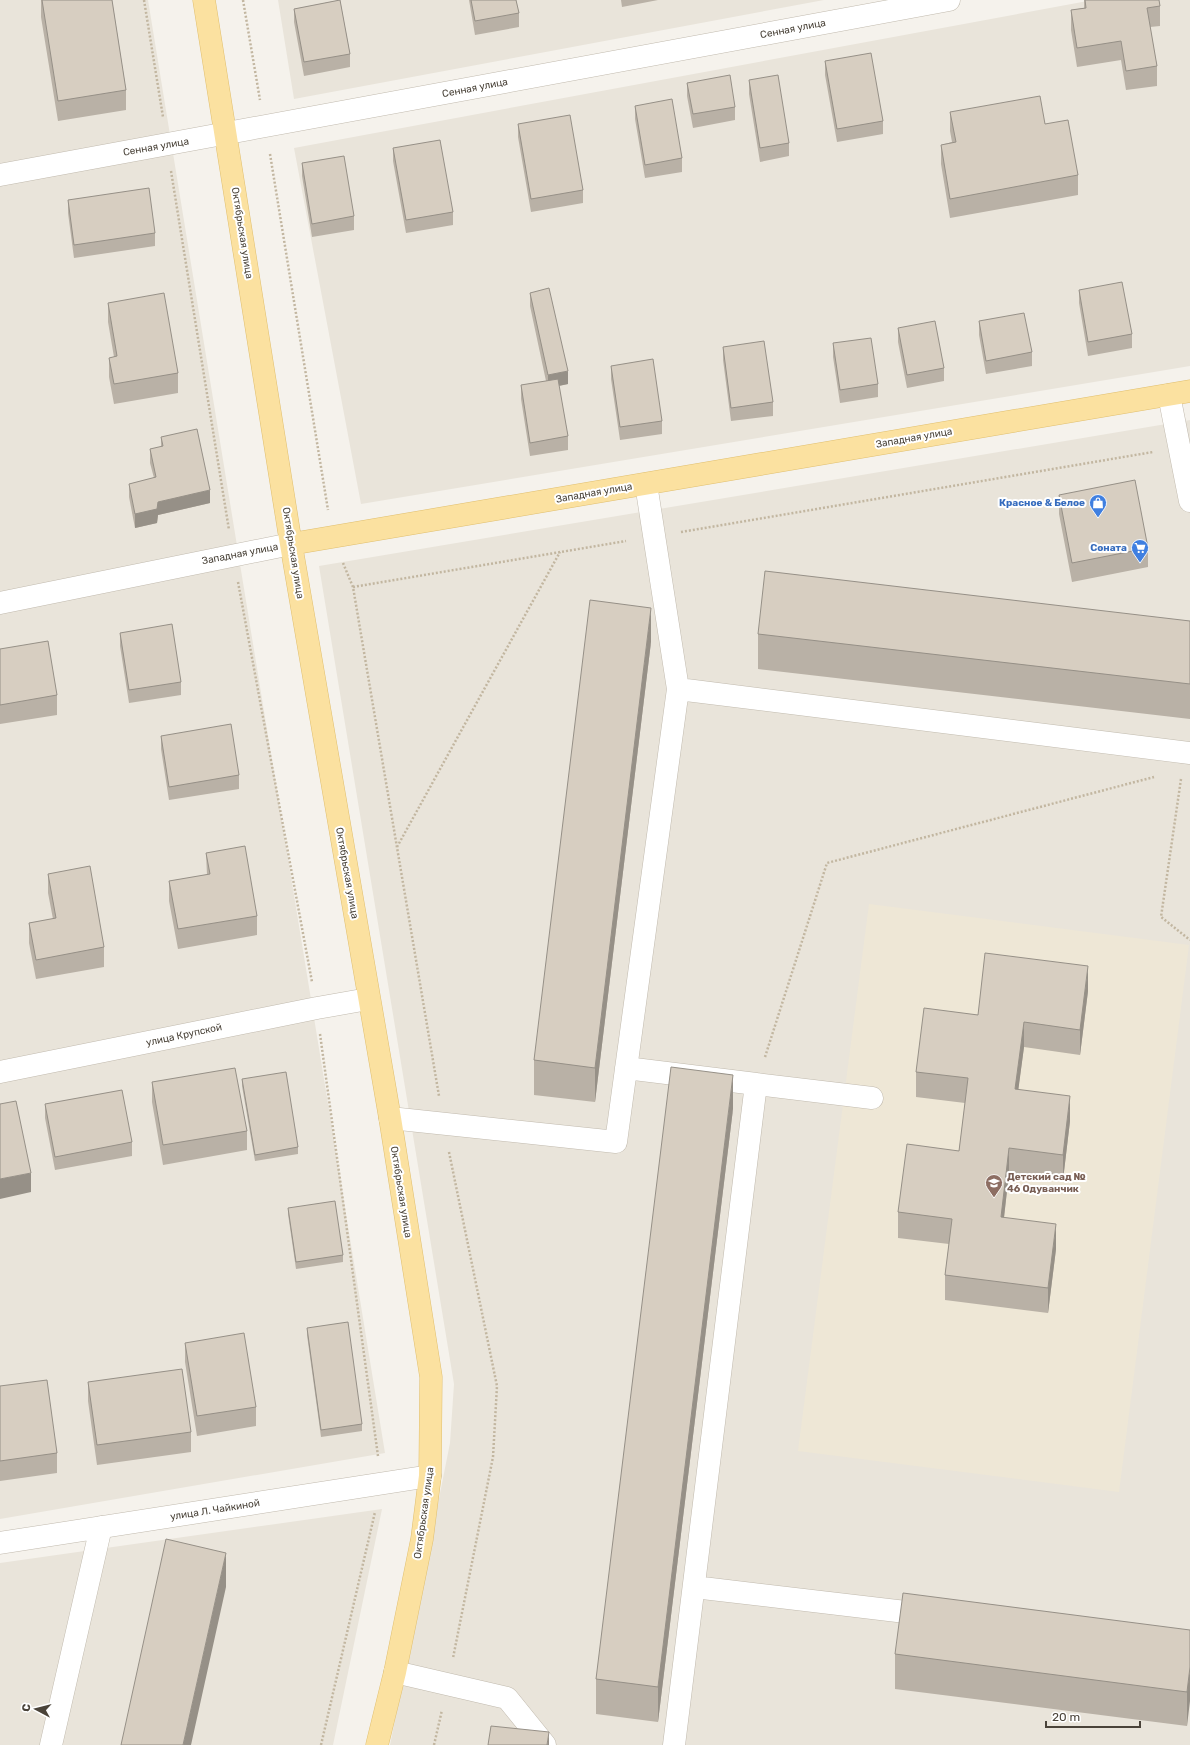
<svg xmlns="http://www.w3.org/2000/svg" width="1190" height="1745" font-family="Rubik,sans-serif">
<rect width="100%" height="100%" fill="#f5f2ec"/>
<path fill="#e9e4da" d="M 0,0 L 148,0 L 385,1453 L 0,1519 Z
M 278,0 L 824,0 L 294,99 Z
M 1093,0 L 1190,0 L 1190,366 L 361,504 L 294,148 Z
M 1190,420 L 1190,1745 L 390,1745 L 450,1443 L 454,1384 L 319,566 Z
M 382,1509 L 333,1745 L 0,1745 L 0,1563 Z"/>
<path fill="#eee7d6" d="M 869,904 L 1189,945 L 1119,1492 L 798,1451 Z"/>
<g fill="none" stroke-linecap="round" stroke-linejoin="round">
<defs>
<path id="minor" d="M 0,175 L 949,0
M 1169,395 L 1190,501
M 646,484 L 678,689 L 1190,753
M 0,603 L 291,544
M 626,1068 L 756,1084 L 674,1745
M 0,1072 L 317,1008 L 368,999
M 756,1084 L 872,1098
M 390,1118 L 616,1142 L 678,689
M 0,1543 L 430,1476
M 694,1587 L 931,1615
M 395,1672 L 507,1698 L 545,1745
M 51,1745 L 101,1527"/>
<path id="major" d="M 204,0 L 291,544 L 390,1118 L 431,1377 L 430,1476 L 422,1539 L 395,1672 L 377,1745
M 291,544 L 1190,391"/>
</defs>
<use href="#minor" stroke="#c1baae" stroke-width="23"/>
<use href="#major" stroke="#e0bf6f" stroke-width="23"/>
<path stroke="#c2b6a0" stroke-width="2.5" stroke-dasharray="2 2" stroke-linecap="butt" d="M 144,0 L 163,117
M 243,0 L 260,100
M 270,154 L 328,510
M 171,171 L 229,530
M 681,532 L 1153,452
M 343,563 L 353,587 L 439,1096
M 238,582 L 312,982
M 353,587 L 626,541
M 1181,779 L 1161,917 L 1190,940
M 397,847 L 560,552
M 320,1034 L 378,1456
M 765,1057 L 827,863 L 1154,777
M 449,1152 L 497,1386 L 493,1457 L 453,1658
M 321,1745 L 375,1512
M 434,1745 L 442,1710"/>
<use href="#minor" stroke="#fff" stroke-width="22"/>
<use href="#major" stroke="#fbe1a0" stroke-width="22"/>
</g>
<path fill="#b9b1a6" d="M 41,0 L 112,0 L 126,90 L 126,110 L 58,121 L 41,17 Z
M 340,0 L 341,0 L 340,0 L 350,54 L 350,67 L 304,76 L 294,22 L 294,9 Z
M 469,0 L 516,0 L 519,13 L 519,27 L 475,35 Z
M 621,0 L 658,0 L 622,7 Z
M 1084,0 L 1159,0 L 1160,6 L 1160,26 L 1150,27 L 1157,66 L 1157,86 L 1126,90 L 1121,60 L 1077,67 L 1071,30 L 1071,10 L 1084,8 Z
M 825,61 L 883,121 L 883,134 L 837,142 L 825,75 Z
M 749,80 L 789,143 L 789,156 L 760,162 L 749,94 Z
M 687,83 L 735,107 L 735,120 L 693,128 L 687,96 Z
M 635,106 L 682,158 L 682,172 L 645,178 L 635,119 Z
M 950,112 L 1045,124 L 1078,175 L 1078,195 L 950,218 L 941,164 L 941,145 L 952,142 L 950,131 Z
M 518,124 L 583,190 L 583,203 L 531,212 L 518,137 Z
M 393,148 L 453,212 L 453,225 L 406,233 L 393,161 Z
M 302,163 L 354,216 L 354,230 L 312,237 L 302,176 Z
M 68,200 L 155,233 L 155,246 L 74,258 L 68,213 Z
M 1079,290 L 1132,334 L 1132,348 L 1088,356 L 1079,303 Z
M 530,293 L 568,384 L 559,386 L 568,436 L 568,450 L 530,456 L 521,399 L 521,385 L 546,381 L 530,306 Z
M 108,303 L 178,373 L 178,393 L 114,404 L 109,377 L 109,358 L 114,357 L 108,322 Z
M 979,321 L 1032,352 L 1032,366 L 986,374 L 979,335 Z
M 898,328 L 944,368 L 944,381 L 907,388 L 898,342 Z
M 833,343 L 878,384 L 878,397 L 840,403 L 833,357 Z
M 723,347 L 773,402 L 773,416 L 731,421 L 723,360 Z
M 611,366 L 662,421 L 662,434 L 620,440 L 611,379 Z
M 161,437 L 210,503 L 158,515 L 157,523 L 135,528 L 129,497 L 129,484 L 154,478 L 150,463 L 150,449 L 161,447 Z
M 1059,495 L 1148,548 L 1148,567 L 1072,582 L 1059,514 Z
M 1190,621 L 1190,719 L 758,669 L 758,634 Z
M 120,633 L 181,682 L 181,695 L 129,703 L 120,646 Z
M 651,642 L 595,1102 L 534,1095 L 534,1060 Z
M 0,649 L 57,695 L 57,715 L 0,724 Z
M 161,736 L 239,775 L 239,789 L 169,800 L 161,749 Z
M 206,853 L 257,916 L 257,935 L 178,949 L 169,901 L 169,881 L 207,875 Z
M 48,874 L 104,947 L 104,967 L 36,979 L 29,943 L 29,923 L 53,919 L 48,893 Z
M 1088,991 L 1080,1055 L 1024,1047 L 1018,1090 L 1070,1121 L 1063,1180 L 1009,1173 L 1004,1218 L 1056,1249 L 1048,1313 L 945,1300 L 945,1275 L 949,1244 L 898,1238 L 898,1212 L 959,1151 L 965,1103 L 916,1097 L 916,1072 L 978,1015 Z
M 242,1079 L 298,1147 L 298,1154 L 255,1161 L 242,1086 Z
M 152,1082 L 247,1131 L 247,1150 L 163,1165 L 152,1102 Z
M 45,1104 L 132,1142 L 132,1156 L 55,1170 L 45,1118 Z
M 733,1109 L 658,1722 L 596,1714 L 596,1679 Z
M 288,1208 L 343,1255 L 343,1262 L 296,1269 L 288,1214 Z
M 307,1328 L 362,1424 L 362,1431 L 321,1437 L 307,1335 Z
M 185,1343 L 256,1407 L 256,1426 L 197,1436 L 185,1362 Z
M 88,1382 L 191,1432 L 191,1452 L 97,1465 L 88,1401 Z
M 0,1386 L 57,1453 L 57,1473 L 0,1481 Z
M 1190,1630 L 1187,1726 L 895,1689 L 895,1654 Z"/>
<path fill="#969087" d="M 568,371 L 568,384 L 548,388 L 548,375 Z
M 210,490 L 210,503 L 158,515 L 157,523 L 135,528 L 135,514 L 158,502 Z
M 651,608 L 651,642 L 595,1102 L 595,1068 Z
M 1088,966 L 1088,991 L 1080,1055 L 1080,1030 Z
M 1024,1022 L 1024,1047 L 1015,1115 L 1015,1089 Z
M 733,1075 L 733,1109 L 658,1722 L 658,1687 Z
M 1070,1096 L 1070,1121 L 1063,1180 L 1063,1155 Z
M 1009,1148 L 1009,1173 L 1001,1243 L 1001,1217 Z
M 31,1173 L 31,1192 L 0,1199 L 0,1179 Z
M 1056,1224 L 1056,1249 L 1048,1313 L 1048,1288 Z
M 226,1553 L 226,1587 L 191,1745 L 183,1745 Z
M 1190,1667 L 1190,1701 L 1187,1726 L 1187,1692 Z
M 549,1732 L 549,1745 L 547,1745 Z"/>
<path fill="#d7cec1" stroke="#969087" d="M 42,0 L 112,0 L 126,90 L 58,101 Z
M 340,0 L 350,54 L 304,62 L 294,9 Z
M 471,0 L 516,0 L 519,13 L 475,21 Z
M 1085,0 L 1159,0 L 1160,6 L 1147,8 L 1157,66 L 1126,71 L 1121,41 L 1077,48 L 1071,10 L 1086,8 Z
M 871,53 L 883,121 L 837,129 L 825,61 Z
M 730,75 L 735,107 L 693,114 L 687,83 Z
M 778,75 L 789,143 L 760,148 L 749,80 Z
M 1040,96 L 1045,124 L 1068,120 L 1078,175 L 950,199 L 941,145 L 956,142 L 950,112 Z
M 672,99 L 682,158 L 645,165 L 635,106 Z
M 570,115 L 583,190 L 531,199 L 518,124 Z
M 440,140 L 453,212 L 406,220 L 393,148 Z
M 344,156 L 354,216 L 312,224 L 302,163 Z
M 149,188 L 155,233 L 74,245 L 68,200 Z
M 1122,282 L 1132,334 L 1088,342 L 1079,290 Z
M 549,288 L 568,371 L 548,375 L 530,293 Z
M 164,293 L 178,373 L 114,384 L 109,358 L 117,356 L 108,303 Z
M 1024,313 L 1032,352 L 986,361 L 979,321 Z
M 935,321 L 944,368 L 907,375 L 898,328 Z
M 871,338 L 878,384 L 840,390 L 833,343 Z
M 764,341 L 773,402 L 731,408 L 723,347 Z
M 653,359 L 662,421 L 620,427 L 611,366 Z
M 558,379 L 568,436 L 530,443 L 521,385 Z
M 197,429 L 210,490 L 158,502 L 157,509 L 135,514 L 129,484 L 156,477 L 150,449 L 163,446 L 161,437 Z
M 1135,480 L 1148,548 L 1072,563 L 1059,495 Z
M 765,571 L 1190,621 L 1190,684 L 758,634 Z
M 590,600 L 651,608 L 595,1068 L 534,1060 Z
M 172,624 L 181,682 L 129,690 L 120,633 Z
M 48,641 L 57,695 L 0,705 L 0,649 Z
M 231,724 L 239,775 L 169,787 L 161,736 Z
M 245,846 L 257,916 L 178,929 L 169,881 L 210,874 L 206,853 Z
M 90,866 L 104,947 L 36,960 L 29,923 L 56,918 L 48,874 Z
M 985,953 L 1088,966 L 1080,1030 L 1024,1022 L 1015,1089 L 1070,1096 L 1063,1155 L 1009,1148 L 1001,1217 L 1056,1224 L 1048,1288 L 945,1275 L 952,1219 L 898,1212 L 907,1144 L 959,1151 L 968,1078 L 916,1072 L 924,1008 L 978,1015 Z
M 671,1067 L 733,1075 L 658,1687 L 596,1679 Z
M 235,1068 L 247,1131 L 163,1145 L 152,1082 Z
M 286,1072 L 298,1147 L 255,1155 L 242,1079 Z
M 122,1090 L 132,1142 L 55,1157 L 45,1104 Z
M 16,1101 L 31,1173 L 0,1179 L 0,1104 Z
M 335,1201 L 343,1255 L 296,1262 L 288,1208 Z
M 348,1322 L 362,1424 L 321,1430 L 307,1328 Z
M 244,1333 L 256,1407 L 197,1416 L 185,1343 Z
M 182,1369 L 191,1432 L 97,1445 L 88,1382 Z
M 47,1380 L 57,1453 L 0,1461 L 0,1386 Z
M 166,1539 L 226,1553 L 183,1745 L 121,1745 Z
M 903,1593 L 1190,1630 L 1190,1667 L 1187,1692 L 895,1654 Z
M 491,1726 L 549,1732 L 547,1745 L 488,1745 Z"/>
<defs>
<symbol id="shop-pin" viewBox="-11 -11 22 30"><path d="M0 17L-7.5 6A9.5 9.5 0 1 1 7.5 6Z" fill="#3f7fe0" stroke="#fff"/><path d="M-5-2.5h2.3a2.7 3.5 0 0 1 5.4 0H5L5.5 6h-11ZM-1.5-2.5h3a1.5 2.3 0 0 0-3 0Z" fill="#fff"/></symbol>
<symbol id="supermarket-pin" viewBox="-11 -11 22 30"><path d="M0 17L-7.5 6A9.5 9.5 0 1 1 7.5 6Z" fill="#3f7fe0" stroke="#fff"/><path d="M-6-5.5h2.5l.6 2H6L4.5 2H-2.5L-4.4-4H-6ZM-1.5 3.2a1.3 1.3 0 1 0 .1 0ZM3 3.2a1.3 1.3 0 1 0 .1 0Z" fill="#fff"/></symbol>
<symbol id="school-pin" viewBox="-11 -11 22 30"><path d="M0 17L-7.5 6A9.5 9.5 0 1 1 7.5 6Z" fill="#8d6e63" stroke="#fff"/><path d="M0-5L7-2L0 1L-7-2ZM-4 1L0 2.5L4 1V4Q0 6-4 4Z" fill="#fff"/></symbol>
</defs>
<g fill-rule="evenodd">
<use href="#shop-pin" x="1088" y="493" width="20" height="27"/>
<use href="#supermarket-pin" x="1130" y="538" width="20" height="27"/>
<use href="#school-pin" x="984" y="1173" width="20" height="27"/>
</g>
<g text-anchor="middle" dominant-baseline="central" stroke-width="4" stroke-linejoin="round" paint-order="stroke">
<g font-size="10" fill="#4a4339" stroke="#fff">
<text transform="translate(793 29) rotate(-11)">Сенная улица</text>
<text transform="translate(475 88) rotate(-11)">Сенная улица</text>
<text transform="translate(156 147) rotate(-10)">Сенная улица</text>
<text transform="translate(242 233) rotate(81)">Октябрьская улица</text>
<text transform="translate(914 438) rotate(-10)">Западная улица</text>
<text transform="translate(594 493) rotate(-10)">Западная улица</text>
<text transform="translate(293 553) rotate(81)">Октябрьская улица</text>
<text transform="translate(240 554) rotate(-11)">Западная улица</text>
<text transform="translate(347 873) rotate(80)">Октябрьская улица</text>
<text transform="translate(184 1035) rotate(-12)">улица Крупской</text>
<text transform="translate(401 1192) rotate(81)">Октябрьская улица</text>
<text transform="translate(215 1510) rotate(-9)">улица Л. Чайкиной</text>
<text transform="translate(424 1513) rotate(-82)">Октябрьская улица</text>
</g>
<g font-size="10" font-weight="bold" fill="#366cbe" stroke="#fff" text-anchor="end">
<text x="1085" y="503">Красное &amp; Белое</text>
<text x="1127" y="548">Соната</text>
</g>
<g font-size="10" font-weight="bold" fill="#785e54" stroke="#fff" text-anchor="start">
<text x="1007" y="1177">Детский сад №<tspan x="1007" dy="12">46 Одуванчик</tspan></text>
</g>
</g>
<g transform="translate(36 1709) rotate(277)" stroke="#ffffff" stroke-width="3" paint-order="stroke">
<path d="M0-3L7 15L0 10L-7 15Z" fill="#4a4339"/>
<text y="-6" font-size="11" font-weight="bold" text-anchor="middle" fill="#4a4339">С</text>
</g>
<path d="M1046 1721v6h94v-6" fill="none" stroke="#4a4339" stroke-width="2"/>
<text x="1052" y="1721" font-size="12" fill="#4a4339" stroke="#ffffff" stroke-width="3" paint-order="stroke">20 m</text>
</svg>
